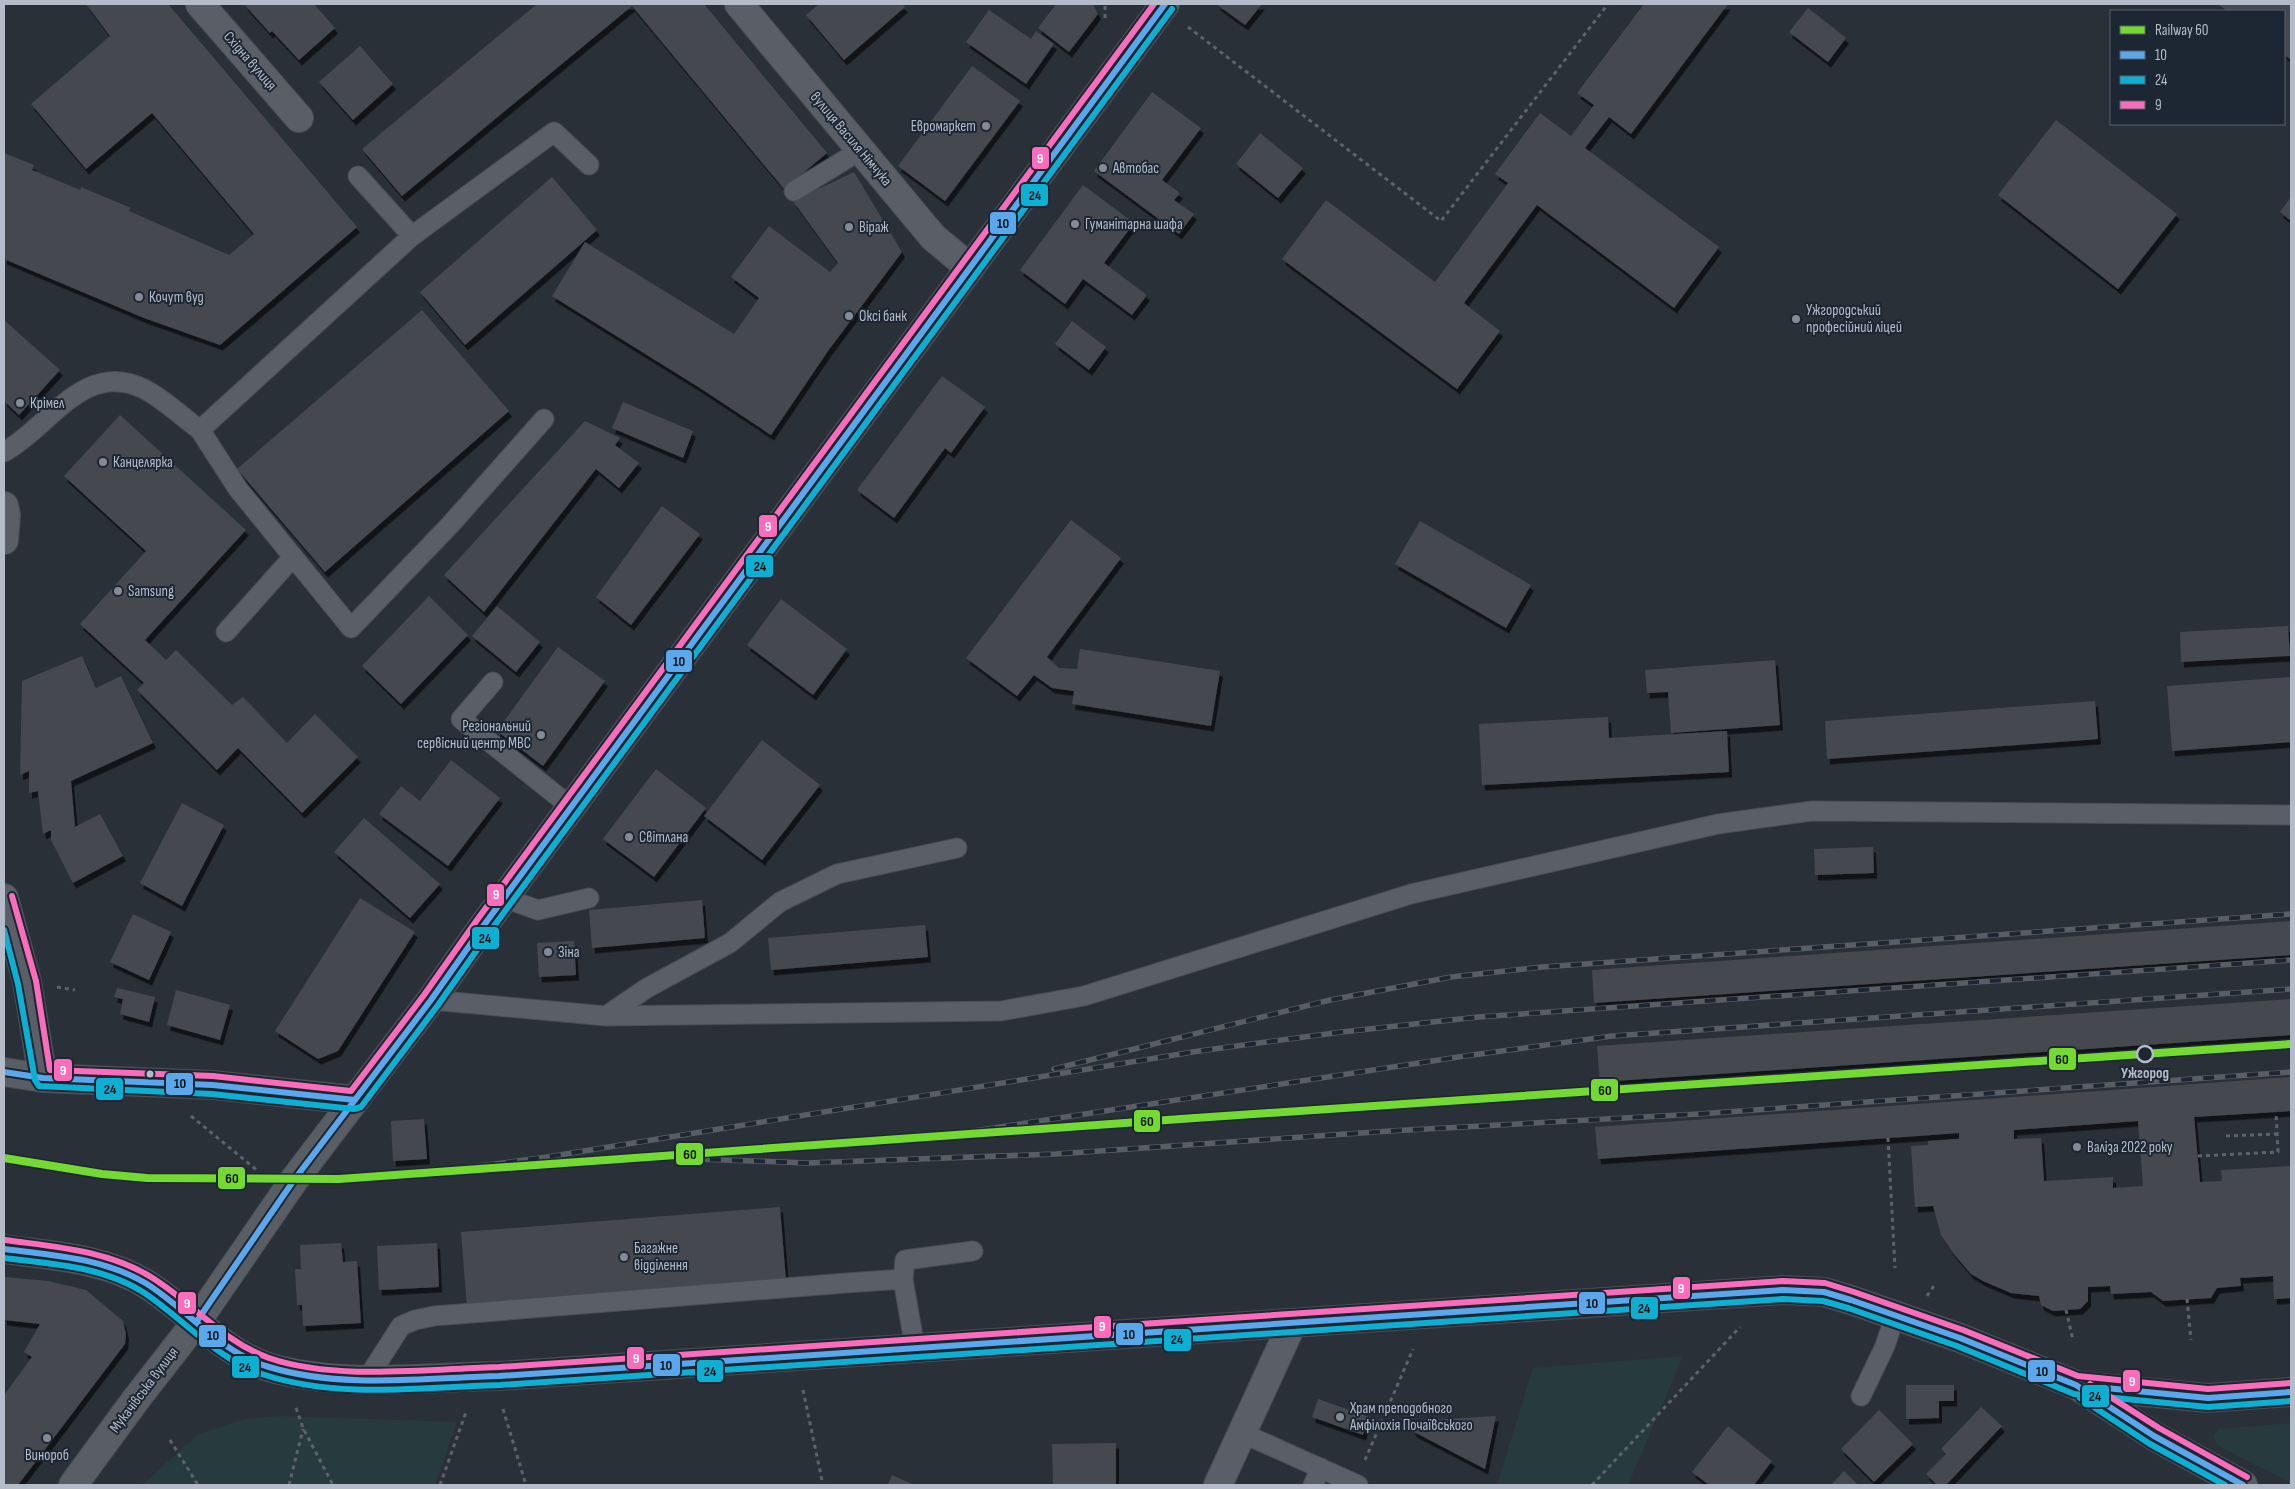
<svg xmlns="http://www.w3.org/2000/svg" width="2295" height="1489" font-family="'Sofia Sans Condensed',sans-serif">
<defs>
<filter id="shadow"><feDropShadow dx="3" dy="5.5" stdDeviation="0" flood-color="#0009"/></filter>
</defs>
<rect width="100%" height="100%" fill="#2a3038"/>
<path fill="#273a3e" d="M 1683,1356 L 1628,1485 L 1497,1485 L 1533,1368 Z
M 279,1416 L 457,1422 L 435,1485 L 142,1485 L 197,1435 L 245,1419 Z
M 2291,1423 L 2291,1483 L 2217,1445 L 2213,1436 L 2219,1429 Z"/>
<path fill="#444950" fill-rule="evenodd" filter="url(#shadow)" d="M 86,4 L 168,4 L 357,227 L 220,345 L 144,318 L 4,259 L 4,153 L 34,165 L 32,170 L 80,190 L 81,187 L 131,208 L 129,211 L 229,255 L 254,234 L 152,113 L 86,169 L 31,104 L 110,36 Z
M 244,4 L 314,4 L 335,28 L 299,60 L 272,31 L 270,33 Z
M 537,4 L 704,4 L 827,153 L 784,189 L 632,6 L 402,196 L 362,149 Z
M 819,4 L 902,4 L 905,7 L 844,60 L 806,15 Z
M 1056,4 L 1093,4 L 1098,14 L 1069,52 L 1038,28 Z
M 1216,4 L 1262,4 L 1245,25 Z
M 1644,4 L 1728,4 L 1631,134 L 1609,117 L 1585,148 L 1719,247 L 1674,308 L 1537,205 L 1464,303 L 1500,331 L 1457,389 L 1282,259 L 1326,200 L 1435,282 L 1508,183 L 1495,174 L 1540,113 L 1571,136 L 1594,105 L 1577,93 Z
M 2218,4 L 2291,4 L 2291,60 L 2284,54 L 2284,11 L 2227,11 Z
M 1808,8 L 1846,38 L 1828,62 L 1789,32 Z
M 989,10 L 1031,39 L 1036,31 L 1054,44 L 1026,84 L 966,42 Z
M 360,46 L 393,84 L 353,120 L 319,82 Z
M 972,66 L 1020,101 L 945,201 L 898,166 Z
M 1152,92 L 1201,128 L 1162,180 L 1180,193 L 1174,200 L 1194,214 L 1179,234 L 1094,171 Z
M 2056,120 L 2177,214 L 2118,289 L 1998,195 Z
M 1260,133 L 1303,168 L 1278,198 L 1236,164 Z
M 854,172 L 902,252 L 828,351 L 771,435 L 700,388 L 552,296 L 585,242 L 734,334 L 759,298 L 731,277 L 769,226 L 830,272 L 838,263 L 793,201 Z
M 552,177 L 597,230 L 465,345 L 420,292 Z
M 1083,185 L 1134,223 L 1104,263 L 1147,295 L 1132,315 L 1083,279 L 1065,304 L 1020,270 Z
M 2291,197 L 2291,221 L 2280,212 Z
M 422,310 L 509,411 L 325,572 L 237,469 Z
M 4,320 L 60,370 L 19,415 L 4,401 Z
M 1072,321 L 1106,347 L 1089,370 L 1055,344 Z
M 942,376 L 985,407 L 951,453 L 945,448 L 894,518 L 857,490 Z
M 623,402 L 693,431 L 683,458 L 612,428 Z
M 120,415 L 246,530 L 145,640 L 166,660 L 176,650 L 232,705 L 243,697 L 287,743 L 315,714 L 358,757 L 302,813 L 238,748 L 217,770 L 137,690 L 144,683 L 80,624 L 146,551 L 64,476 Z
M 585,421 L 620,438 L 615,445 L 639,463 L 619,488 L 596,469 L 484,612 L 444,575 Z
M 662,506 L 700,534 L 631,625 L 596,597 Z
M 1071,520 L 1121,558 L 1047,657 L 1059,668 L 1077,669 L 1080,649 L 1220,671 L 1211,726 L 1072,704 L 1074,691 L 1052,688 L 1034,675 L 1017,696 L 966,658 Z
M 1420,521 L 1531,585 L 1506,628 L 1395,564 Z
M 429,596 L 468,635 L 401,704 L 362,666 Z
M 781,599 L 847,649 L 813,695 L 747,645 Z
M 497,606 L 540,642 L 516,672 L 472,636 Z
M 2288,626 L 2290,656 L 2181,662 L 2180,632 Z
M 558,647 L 605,681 L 543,766 L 497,731 Z
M 82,656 L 96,688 L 121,676 L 153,743 L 71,781 L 75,827 L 100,814 L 123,856 L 73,883 L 51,840 L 51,830 L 43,834 L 38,791 L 29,793 L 29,771 L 20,775 L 22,681 Z
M 1775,660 L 1780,725 L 1671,733 L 1668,692 L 1647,693 L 1645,670 Z
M 2291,677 L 2291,742 L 2172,751 L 2167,686 Z
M 2095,701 L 2098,739 L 1827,759 L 1825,721 Z
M 1608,717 L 1609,738 L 1727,731 L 1729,772 L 1482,785 L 1479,724 Z
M 762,740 L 820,785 L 762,860 L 704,816 Z
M 451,760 L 500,798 L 448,866 L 379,814 L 401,786 L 420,801 Z
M 656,769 L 706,808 L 654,877 L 603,839 Z
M 182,803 L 224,825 L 182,906 L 140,883 Z
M 364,818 L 440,884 L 410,918 L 334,852 Z
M 1873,847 L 1874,873 L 1815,875 L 1814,849 Z
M 360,898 L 415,932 L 338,1051 L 318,1059 L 275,1031 Z
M 702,900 L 705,938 L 592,948 L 589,910 Z
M 133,914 L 171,932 L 149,980 L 110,962 Z
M 2291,921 L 2291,955 L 1594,1003 L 1592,970 Z
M 925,925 L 928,957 L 771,970 L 768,938 Z
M 574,941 L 576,975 L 539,977 L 537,943 Z
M 117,988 L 155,997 L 149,1022 L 120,1014 L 123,999 L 114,997 Z
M 176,990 L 230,1005 L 220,1040 L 167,1025 Z
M 2291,999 L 2291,1035 L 1600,1082 L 1597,1046 Z
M 2291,1077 L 2291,1111 L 2194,1117 L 2200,1182 L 2222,1181 L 2221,1170 L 2291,1166 L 2291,1298 L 2274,1299 L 2273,1276 L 2240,1278 L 2241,1286 L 2217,1288 L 2211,1298 L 2163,1301 L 2151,1292 L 2111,1294 L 2110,1286 L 2088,1287 L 2088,1301 L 2080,1309 L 2053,1311 L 2041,1305 L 2039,1296 L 2011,1293 L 1983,1281 L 1971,1274 L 1953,1253 L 1941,1235 L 1933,1206 L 1915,1207 L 1911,1146 L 1928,1145 L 1928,1141 L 1959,1139 L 1959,1133 L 1598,1159 L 1595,1127 ZM 2138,1121 L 2143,1186 L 2113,1188 L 2113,1177 L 2044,1181 L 2041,1138 L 2014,1139 L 2014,1130 Z
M 424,1119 L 427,1159 L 393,1161 L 391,1121 Z
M 780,1207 L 786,1281 L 467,1307 L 461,1232 Z
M 341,1243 L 343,1262 L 357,1261 L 361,1323 L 303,1326 L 302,1305 L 297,1305 L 295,1269 L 301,1269 L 300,1245 Z
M 437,1243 L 439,1287 L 379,1290 L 377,1246 Z
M 4,1277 L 48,1281 L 86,1290 L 123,1321 L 126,1334 L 125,1344 L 18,1485 L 4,1485 L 4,1395 L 32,1357 L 24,1352 L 40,1324 L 4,1320 Z
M 1906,1385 L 1954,1385 L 1954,1401 L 1939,1401 L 1939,1418 L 1906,1419 Z
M 1318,1399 L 1369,1417 L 1363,1435 L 1312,1417 Z
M 1981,1407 L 2002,1426 L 1946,1485 L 1937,1485 L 1926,1474 L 1946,1454 L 1941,1449 Z
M 1879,1410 L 1913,1444 L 1874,1482 L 1841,1449 Z
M 1496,1416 L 1485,1469 L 1414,1432 L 1412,1428 L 1417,1421 Z
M 1728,1426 L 1772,1461 L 1754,1485 L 1709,1485 L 1692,1472 Z
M 1116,1443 L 1116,1485 L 1053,1485 L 1052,1444 Z
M 1844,1471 L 1858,1485 L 1831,1485 Z
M 892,1475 L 914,1485 L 888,1485 Z"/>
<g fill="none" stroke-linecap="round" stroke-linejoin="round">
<defs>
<path id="service" d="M 358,176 L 412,236
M 794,191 L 861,150
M 200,430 L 238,489 L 351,628 L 450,525 L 544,419
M 4,452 C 50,427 84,359 144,389 C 164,399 182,417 200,430 L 412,236 L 554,132 L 589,165
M 226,632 L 293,557
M 493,682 L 461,719 L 571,807
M 504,898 L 538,910 L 589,898
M 431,1000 L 606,1016 L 1001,1011 L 1084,996 L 1411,894 L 1718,824 L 1812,811 L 2291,815
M 606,1016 L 647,988 L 730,943 L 780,902 L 837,874 L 957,848
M 903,1279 L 905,1260 L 973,1251
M 367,1379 L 401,1326 L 415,1320 L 434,1316 L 846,1283 L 903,1279 L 915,1348
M 1861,1396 L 1885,1346 L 1895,1316
M 1242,1433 L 1358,1485
M 1313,1485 L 1321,1468"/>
<path id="minor" d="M 200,4 L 299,118
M 739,4 L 933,237 L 970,268
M 4,506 L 6,515 L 4,540
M 4,898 L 27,982 L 43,1078
M 1218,1485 L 1292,1324"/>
<path id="secondary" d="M 4,1072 L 43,1078 L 213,1085 L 355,1100
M 4,1249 C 52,1256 104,1258 146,1284 C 185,1308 225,1354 268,1367 C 339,1388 425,1377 499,1376 L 1783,1290 L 1824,1292 L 1851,1300 L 1960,1338 L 2076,1385 L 2154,1436 L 2243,1485
M 2080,1386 L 2208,1398 L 2291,1392
M 73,1485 L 137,1398 L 197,1321 L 294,1180 L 431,1000 L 484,925 L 1165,4"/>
</defs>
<use href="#service" stroke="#484c53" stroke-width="21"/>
<use href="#minor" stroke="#484c53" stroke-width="30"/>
<use href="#secondary" stroke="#484c53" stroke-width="30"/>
<path stroke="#5d636a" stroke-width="3" stroke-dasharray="4 4" stroke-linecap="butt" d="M 1105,18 L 1105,4
M 1188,27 L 1441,221 L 1608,4
M 57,987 L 75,990
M 191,1116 L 258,1171
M 2226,1136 L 2277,1134
M 1888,1138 L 1895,1268
M 2198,1156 L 2278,1152 L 2276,1112
M 1927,1296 L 1935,1284
M 2187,1299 L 2191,1340
M 2066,1310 L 2073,1340
M 803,1390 L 823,1485
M 296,1408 L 303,1428 L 333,1485
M 503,1409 L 526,1485
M 170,1440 L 198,1485
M 1365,1460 L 1413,1349
M 289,1485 L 303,1429
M 440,1485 L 466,1412
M 1592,1485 L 1740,1327"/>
<use href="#service" stroke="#5a5e66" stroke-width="19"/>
<use href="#minor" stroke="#5a5e66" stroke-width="28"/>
<use href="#secondary" stroke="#595d64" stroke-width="28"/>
<defs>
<path id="rail" d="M 1054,1069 L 1330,1000 L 1451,977 L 1542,967 L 2291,914
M 941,1136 L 1465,1056 L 1612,1036 L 2291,989
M 644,1157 L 807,1163 L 1056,1154 L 1390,1131 L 1698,1114 L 2291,1072
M 419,1174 L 547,1157 L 1199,1051 L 1342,1032 L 1478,1017 L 2291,960"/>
</defs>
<use href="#rail" stroke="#595d64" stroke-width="5.5"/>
<use href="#rail" stroke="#1d2633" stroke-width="4" stroke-dasharray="11" stroke-linecap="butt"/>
<defs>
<path id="bus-1" d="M 4,1072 L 43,1078 L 213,1085 L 355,1100
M 4,1249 C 52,1255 104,1258 147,1284 C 188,1310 221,1353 269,1367 C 342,1389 424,1378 499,1376 L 1783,1290 L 1824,1292 L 1851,1300 L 1960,1338 L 2076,1385 L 2154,1436 L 2243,1485
M 197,1321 L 294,1180 L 431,1000 L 484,925 L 1165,4
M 2085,1386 L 2208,1398 L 2291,1392"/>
<path id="bus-2" d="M 4,930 L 18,984 L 35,1080 L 39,1086 L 212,1094 L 354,1109 L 361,1107 L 438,1005 L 491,930 L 1172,9
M 4,1258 C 51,1264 102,1266 143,1292 C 184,1319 217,1360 265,1375 C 339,1399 423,1387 500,1385 L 1783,1299 L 1823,1301 L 1848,1308 L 1957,1346 L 2074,1394 L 2208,1407 L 2291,1401
M 2080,1398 L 2150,1444 L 2225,1485"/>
<path id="bus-3" d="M 12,896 L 36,981 L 50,1070 L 213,1076 L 351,1091 L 424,995 L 477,920 L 1154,4
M 5,1240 C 55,1247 107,1250 151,1277 C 192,1302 223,1342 269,1358 C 335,1381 429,1369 499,1367 L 1783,1281 L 1825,1283 L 1854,1292 L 1963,1330 L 2078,1376 L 2208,1389 L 2290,1383
M 2090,1384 L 2159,1428 L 2247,1477"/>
</defs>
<use href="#bus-1" stroke="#1d2633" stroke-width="10"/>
<use href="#bus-2" stroke="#1d2633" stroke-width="10"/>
<use href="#bus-3" stroke="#1d2633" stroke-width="10"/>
<use href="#bus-1" stroke="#5aa8eb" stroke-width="6"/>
<use href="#bus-2" stroke="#0dafd3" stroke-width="6"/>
<use href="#bus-3" stroke="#fb6dba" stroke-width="6"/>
<defs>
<path id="rail-1" d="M 4,1158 L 102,1174 L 147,1178 L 339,1179 L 1195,1118 L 2291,1044"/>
</defs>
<use href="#rail-1" stroke="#1d2633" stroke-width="11"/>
<use href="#rail-1" stroke="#74d930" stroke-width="8"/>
</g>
<g fill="#848b96" stroke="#1d2633" stroke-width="2">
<circle cx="986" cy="126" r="5"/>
<circle cx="1103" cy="168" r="5"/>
<circle cx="1075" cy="224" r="5"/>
<circle cx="849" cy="227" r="5"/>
<circle cx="139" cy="297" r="5"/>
<circle cx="849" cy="316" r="5"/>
<circle cx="1796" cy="319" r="5"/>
<circle cx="20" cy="403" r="5"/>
<circle cx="103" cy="462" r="5"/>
<circle cx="118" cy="591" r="5"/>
<circle cx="541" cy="735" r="5"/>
<circle cx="629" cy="837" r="5"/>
<circle cx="548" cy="952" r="5"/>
<circle cx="2077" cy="1147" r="5"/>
<circle cx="624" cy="1257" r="5"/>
<circle cx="1340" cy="1417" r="5"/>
<circle cx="47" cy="1438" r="5"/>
</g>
<circle fill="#1d2633" stroke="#b4bcc9" stroke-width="2.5" cx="2145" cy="1054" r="8"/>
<circle fill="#b4bcc9" stroke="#1d2633" stroke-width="2" cx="150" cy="1074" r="4.5"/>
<g text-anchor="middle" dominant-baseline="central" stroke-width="4" stroke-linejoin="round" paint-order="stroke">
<g font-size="15" fill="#b4bcc9" stroke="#1d2633">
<text transform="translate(250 61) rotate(49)">Східна вулиця</text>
<text transform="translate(851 139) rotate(50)">вулиця Василя Німчука</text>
<text transform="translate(144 1390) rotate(-53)">Мукачівська вулиця</text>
</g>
<g font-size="15" fill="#b4bcc9" stroke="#1d2633" text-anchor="start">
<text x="976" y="126" text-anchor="end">Евромаркет</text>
<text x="1113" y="168">Автобас</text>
<text x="1085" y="224">Гуманітарна шафа</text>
<text x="859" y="227">Віраж</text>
<text x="149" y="297">Кочут вуд</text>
<text x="1806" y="310">Ужгородський<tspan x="1806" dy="17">професійний ліцей</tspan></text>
<text x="859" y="316">Оксі банк</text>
<text x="30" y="403">Крімел</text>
<text x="113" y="462">Канцелярка</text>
<text x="128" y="591">Samsung</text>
<text x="531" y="726" text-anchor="end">Регіональний<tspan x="531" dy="17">сервісний центр МВС</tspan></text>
<text x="639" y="837">Світлана</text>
<text x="558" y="952">Зіна</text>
<text x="2087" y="1147">Валіза 2022 року</text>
<text x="634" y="1248">Багажне<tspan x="634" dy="17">відділення</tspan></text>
<text x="1350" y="1408">Храм преподобного<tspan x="1350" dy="17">Амфілохія Почаївського</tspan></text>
<text x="47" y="1455" text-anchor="middle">Винороб</text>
</g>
<g font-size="15" font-weight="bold" fill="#b4bcc9" stroke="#1d2633">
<text x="2145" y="1073">Ужгород</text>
</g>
</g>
<g stroke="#1d2633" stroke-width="2">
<rect x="1031" y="146" width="19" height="24" rx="5" fill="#fb6dba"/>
<rect x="1020" y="183" width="29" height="24" rx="5" fill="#0dafd3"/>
<rect x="989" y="211" width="28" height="24" rx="5" fill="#5aa8eb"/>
<rect x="758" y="514" width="20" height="24" rx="5" fill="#fb6dba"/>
<rect x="745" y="554" width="29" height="24" rx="5" fill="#0dafd3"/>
<rect x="665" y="649" width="28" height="24" rx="5" fill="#5aa8eb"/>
<rect x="486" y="883" width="19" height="24" rx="5" fill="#fb6dba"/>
<rect x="471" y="926" width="29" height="24" rx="5" fill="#0dafd3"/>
<rect x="2048" y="1047" width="29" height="24" rx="5" fill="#74d930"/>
<rect x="53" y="1058" width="20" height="24" rx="5" fill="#fb6dba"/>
<rect x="165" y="1072" width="29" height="24" rx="5" fill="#5aa8eb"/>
<rect x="95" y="1077" width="29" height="24" rx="5" fill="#0dafd3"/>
<rect x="1590" y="1078" width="29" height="24" rx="5" fill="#74d930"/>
<rect x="1133" y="1109" width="28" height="24" rx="5" fill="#74d930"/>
<rect x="675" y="1142" width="29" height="24" rx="5" fill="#74d930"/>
<rect x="217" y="1166" width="29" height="24" rx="5" fill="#74d930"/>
<rect x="1672" y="1276" width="19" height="24" rx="5" fill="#fb6dba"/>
<rect x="1578" y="1291" width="28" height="24" rx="5" fill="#5aa8eb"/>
<rect x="177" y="1291" width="20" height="24" rx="5" fill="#fb6dba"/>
<rect x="1630" y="1296" width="29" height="24" rx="5" fill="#0dafd3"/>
<rect x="1093" y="1315" width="19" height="24" rx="5" fill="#fb6dba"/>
<rect x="1115" y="1322" width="29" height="24" rx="5" fill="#5aa8eb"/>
<rect x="198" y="1324" width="29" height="24" rx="5" fill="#5aa8eb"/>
<rect x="1163" y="1328" width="29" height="24" rx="5" fill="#0dafd3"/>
<rect x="626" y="1346" width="19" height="24" rx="5" fill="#fb6dba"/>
<rect x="652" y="1353" width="29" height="24" rx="5" fill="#5aa8eb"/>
<rect x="231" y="1355" width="29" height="24" rx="5" fill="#0dafd3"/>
<rect x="696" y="1359" width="28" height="24" rx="5" fill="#0dafd3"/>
<rect x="2027" y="1359" width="29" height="24" rx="5" fill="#5aa8eb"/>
<rect x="2122" y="1369" width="19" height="24" rx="5" fill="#fb6dba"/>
<rect x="2081" y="1384" width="29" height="24" rx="5" fill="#0dafd3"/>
</g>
<g font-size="14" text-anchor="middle" font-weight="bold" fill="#fff">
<text x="1040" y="163">9</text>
<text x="768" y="531">9</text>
<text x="496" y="899">9</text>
<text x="63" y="1075">9</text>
<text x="1681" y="1293">9</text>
<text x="187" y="1308">9</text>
<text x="1102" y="1331">9</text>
<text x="636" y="1363">9</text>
<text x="2132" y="1386">9</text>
</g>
<g font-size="14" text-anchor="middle" font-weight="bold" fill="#111">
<text x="1035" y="200">24</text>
<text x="1003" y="228">10</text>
<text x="760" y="571">24</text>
<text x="679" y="666">10</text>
<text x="485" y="943">24</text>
<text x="2062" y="1064">60</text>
<text x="180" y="1088">10</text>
<text x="110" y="1094">24</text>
<text x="1605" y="1095">60</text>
<text x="1147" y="1126">60</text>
<text x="690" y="1159">60</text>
<text x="232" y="1183">60</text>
<text x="1592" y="1308">10</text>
<text x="1644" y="1313">24</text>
<text x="1129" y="1339">10</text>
<text x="213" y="1340">10</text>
<text x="1177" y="1344">24</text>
<text x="666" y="1370">10</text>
<text x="245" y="1372">24</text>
<text x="710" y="1376">24</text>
<text x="2042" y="1376">10</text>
<text x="2095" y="1401">24</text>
</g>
<rect width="2295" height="1489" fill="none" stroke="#b4bcc9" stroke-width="10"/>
<rect x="2110" y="10" width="175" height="115" fill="#1d2633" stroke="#59626f"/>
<rect x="2120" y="26" width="25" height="8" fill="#74d930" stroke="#59626f"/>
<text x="2155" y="35" font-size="15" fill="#b4bcc9">Railway 60</text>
<rect x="2120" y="51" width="25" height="8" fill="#5aa8eb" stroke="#59626f"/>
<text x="2155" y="60" font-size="15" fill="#b4bcc9">10</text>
<rect x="2120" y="76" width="25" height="8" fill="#0dafd3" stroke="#59626f"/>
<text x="2155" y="85" font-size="15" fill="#b4bcc9">24</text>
<rect x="2120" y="101" width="25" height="8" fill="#fb6dba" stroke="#59626f"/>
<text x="2155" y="110" font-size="15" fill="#b4bcc9">9</text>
</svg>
